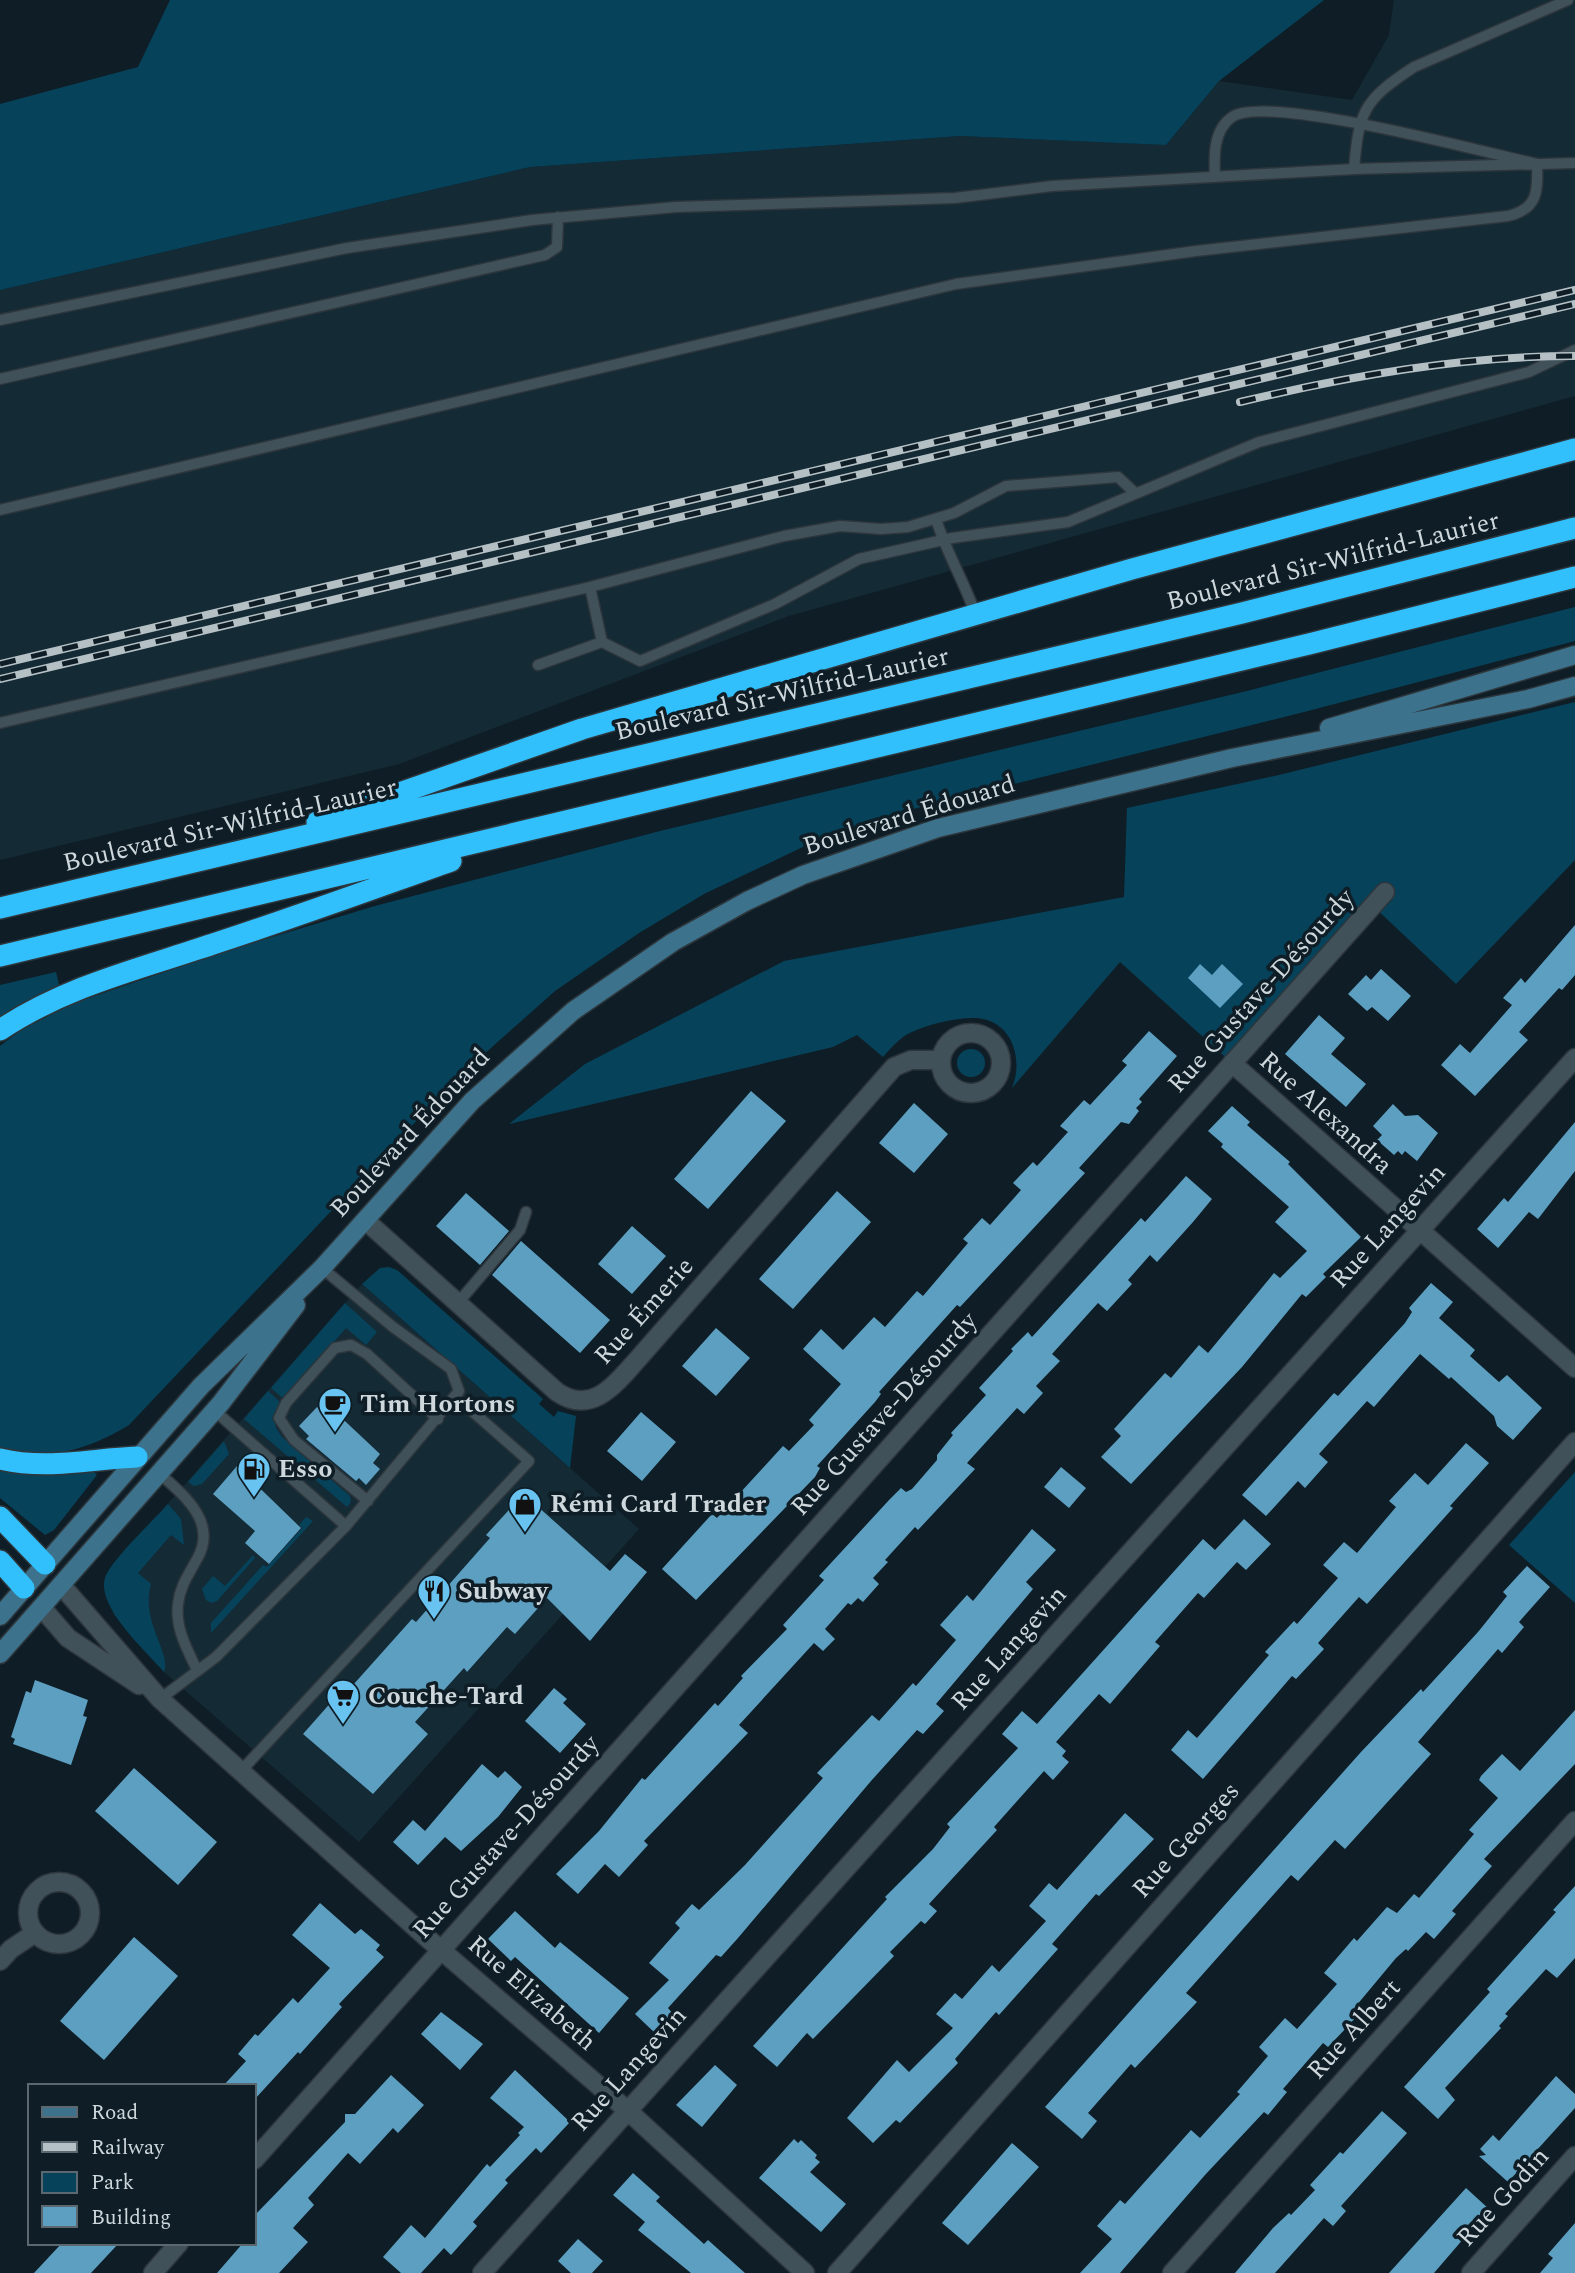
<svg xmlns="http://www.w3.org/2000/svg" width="1575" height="2273" font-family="Spectral,serif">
<rect width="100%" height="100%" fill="#0f1e26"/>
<path fill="#142a35" d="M 1394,0 L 1575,0 L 1575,396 L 789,616 L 399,764 L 0,860 L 0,290 L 530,167 L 960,136 L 1166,145 L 1219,81 L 1352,100 L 1389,35 Z
M 362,1284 L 639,1529 L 359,1842 L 164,1672 L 114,1615 L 104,1588 L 105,1578 L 117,1561 Z"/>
<path fill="#06435b" d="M 170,0 L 1324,0 L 1219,81 L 1166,145 L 960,136 L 530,167 L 0,290 L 0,104 L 138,67 Z
M 1575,607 L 1575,641 L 1304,712 L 893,814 L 807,845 L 704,894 L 639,933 L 555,991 L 455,1080 L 129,1425 C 90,1449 45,1463 0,1449 L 0,1046 L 21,1030 L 74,1003 L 229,950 L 375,906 L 660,831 L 1247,691 Z
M 1575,702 L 1575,860 L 1456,984 L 1373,906 L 1232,1063 L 1120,962 L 1012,1088 C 1024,1059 1012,1020 976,1018 C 957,1017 929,1024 912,1032 C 900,1037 892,1047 883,1057 L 857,1035 L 833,1047 L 509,1124 L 585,1064 L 784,961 L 1124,897 L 1127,808 L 1279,775 Z
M 56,972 L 59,985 L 0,1019 L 0,985 Z
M957 1063a14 14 0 1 1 28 0a14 14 0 1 1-28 0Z
M 389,1267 L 397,1270 L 543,1399 L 539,1404 L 554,1417 L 558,1411 L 576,1416 L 570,1468 L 362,1284 L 380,1268 Z
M 345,1303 L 377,1332 L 366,1345 L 346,1328 L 284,1399 L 271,1388 Z
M 268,1391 L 281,1403 L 274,1416 L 276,1428 L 282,1437 L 350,1496 L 351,1502 L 347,1507 L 244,1419 Z
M 224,1441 L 229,1454 L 202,1484 L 194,1486 L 188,1482 Z
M 0,1469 L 50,1475 L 93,1470 L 97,1475 L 54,1530 L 45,1535 L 0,1498 Z
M 1575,1472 L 1575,1603 L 1509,1545 Z
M 168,1504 L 181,1519 L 184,1545 L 171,1535 L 138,1573 L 151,1584 C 140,1621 172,1654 164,1672 C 147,1652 96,1607 105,1578 C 111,1560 154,1520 168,1504 Z
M 306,1517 L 313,1521 L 211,1633 L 211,1623 L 263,1565 L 267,1567 L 302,1528 L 299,1525 Z
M 253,1555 L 255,1558 L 217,1601 L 211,1603 L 206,1600 L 202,1589 L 213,1576 L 225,1586 Z"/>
<path fill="#5d9fc1" d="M 1575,925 L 1575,975 L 1562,990 L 1559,988 L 1519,1032 L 1528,1040 L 1475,1096 L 1441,1065 L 1460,1044 L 1470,1053 L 1512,1005 L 1503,998 L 1521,978 L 1525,983 Z
M 1200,964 L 1212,975 L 1222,964 L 1243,984 L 1220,1008 L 1188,978 Z
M 1381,969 L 1411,996 L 1388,1021 L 1372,1007 L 1367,1011 L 1348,994 L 1366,975 L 1371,980 Z
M 1319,1015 L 1345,1038 L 1331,1054 L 1366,1084 L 1346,1107 L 1285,1054 Z
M 1149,1031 L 1177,1056 L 1139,1099 L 1142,1102 L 1136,1108 L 1139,1111 L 1129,1124 L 1121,1122 L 1079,1168 L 1085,1173 L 960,1307 L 957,1305 L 879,1392 L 881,1394 L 875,1402 L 817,1466 L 820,1468 L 815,1477 L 696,1600 L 662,1569 L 712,1514 L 717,1518 L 783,1446 L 789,1451 L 814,1425 L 809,1420 L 841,1384 L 803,1349 L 821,1329 L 843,1350 L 874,1317 L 885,1327 L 917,1291 L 923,1296 L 968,1243 L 963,1239 L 982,1218 L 990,1225 L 1021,1190 L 1013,1183 L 1033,1162 L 1037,1166 L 1068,1132 L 1060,1126 L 1084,1100 L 1090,1105 L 1127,1065 L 1122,1061 Z
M 751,1091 L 786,1121 L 708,1209 L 674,1179 Z
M 914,1103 L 948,1134 L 914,1173 L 879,1143 Z
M 1393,1104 L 1405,1116 L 1418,1115 L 1438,1133 L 1417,1161 L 1405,1151 L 1402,1155 L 1398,1151 L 1394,1155 L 1377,1140 L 1382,1135 L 1373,1126 Z
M 1232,1106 L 1250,1122 L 1247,1125 L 1290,1162 L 1288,1164 L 1361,1237 L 1323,1274 L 1326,1277 L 1306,1297 L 1302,1294 L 1242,1367 L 1131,1484 L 1101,1457 L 1121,1436 L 1114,1429 L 1165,1373 L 1171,1378 L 1199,1345 L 1208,1353 L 1274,1273 L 1280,1278 L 1307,1251 L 1275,1222 L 1289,1207 L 1221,1147 L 1223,1144 L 1208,1131 Z
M 1575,1122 L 1575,1171 L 1538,1219 L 1529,1212 L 1498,1248 L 1477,1229 L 1504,1198 L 1508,1202 Z
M 1186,1176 L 1212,1199 L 1193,1222 L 1157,1262 L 1150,1255 L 1128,1280 L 1132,1284 L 1107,1311 L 1098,1303 L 1052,1354 L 1060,1361 L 1036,1386 L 1043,1393 L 1024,1414 L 1017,1408 L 967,1463 L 975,1469 L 918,1530 L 915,1527 L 885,1560 L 888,1562 L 873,1578 L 879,1584 L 863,1602 L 858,1598 L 851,1605 L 848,1603 L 825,1629 L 835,1639 L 823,1651 L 814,1643 L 739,1725 L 748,1733 L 644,1841 L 648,1845 L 619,1877 L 605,1864 L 578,1894 L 556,1874 L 599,1831 L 642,1778 L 645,1780 L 715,1703 L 718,1706 L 743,1678 L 741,1676 L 787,1629 L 783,1625 L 824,1580 L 819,1576 L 890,1499 L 901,1488 L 906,1492 L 912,1489 L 937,1460 L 937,1455 L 953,1435 L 951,1433 L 986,1395 L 979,1388 L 1013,1351 L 1011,1349 L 1028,1332 L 1032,1337 L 1141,1218 L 1145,1222 Z
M 837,1191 L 871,1222 L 793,1309 L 759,1279 Z
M 466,1193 L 509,1231 L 480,1265 L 436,1226 Z
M 632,1226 L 666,1256 L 632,1294 L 598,1264 Z
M 521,1241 L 610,1320 L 580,1353 L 492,1275 Z
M 1431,1283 L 1453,1302 L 1439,1318 L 1475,1350 L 1470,1356 L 1499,1382 L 1507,1375 L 1542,1408 L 1513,1440 L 1497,1426 L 1494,1416 L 1451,1377 L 1449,1379 L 1420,1354 L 1374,1407 L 1367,1401 L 1319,1454 L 1328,1462 L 1305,1488 L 1298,1481 L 1266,1516 L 1242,1495 L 1334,1393 L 1338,1396 L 1405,1323 L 1412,1312 L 1409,1308 Z
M 716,1328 L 750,1358 L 716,1396 L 682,1366 Z
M 317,1407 L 324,1414 L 330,1407 L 380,1454 L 373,1463 L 380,1469 L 366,1485 L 359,1478 L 356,1481 L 306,1439 L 309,1436 L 299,1426 Z
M 641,1412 L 676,1442 L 642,1481 L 607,1451 Z
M 1466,1443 L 1489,1463 L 1450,1506 L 1453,1508 L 1367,1604 L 1359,1597 L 1318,1643 L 1324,1649 L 1296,1679 L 1292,1676 L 1203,1779 L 1171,1750 L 1188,1730 L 1197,1738 L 1269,1655 L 1265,1652 L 1294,1621 L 1297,1624 L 1338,1578 L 1323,1565 L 1344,1542 L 1357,1553 L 1396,1507 L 1389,1501 L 1415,1473 L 1428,1485 Z
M 237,1466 L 301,1528 L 269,1564 L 245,1543 L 255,1531 L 213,1494 Z
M 1061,1467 L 1086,1488 L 1069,1508 L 1044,1487 Z
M 527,1490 L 540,1502 L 536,1505 L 610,1571 L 625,1554 L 647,1572 L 590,1641 L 547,1598 L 515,1634 L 507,1627 L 467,1672 L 464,1668 L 415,1722 L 428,1734 L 373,1794 L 303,1734 L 349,1682 L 353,1685 L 412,1619 L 416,1622 L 490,1538 L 486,1535 Z
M 1244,1519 L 1271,1544 L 1246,1570 L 1237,1562 L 1204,1598 L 1198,1593 L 1155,1642 L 1160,1646 L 1110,1704 L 1099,1694 L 1056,1742 L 1066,1751 L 1062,1756 L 1069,1762 L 1053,1780 L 1044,1771 L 994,1827 L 997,1830 L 929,1904 L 937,1911 L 925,1924 L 921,1921 L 890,1952 L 894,1956 L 813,2039 L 807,2033 L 777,2067 L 753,2046 L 887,1899 L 885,1897 L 933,1849 L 950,1827 L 947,1824 L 1018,1748 L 1002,1734 L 1022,1711 L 1037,1724 L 1203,1539 L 1215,1550 Z
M 1032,1529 L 1056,1550 L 1026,1582 L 1033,1589 L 936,1704 L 944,1711 L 923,1734 L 917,1730 L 871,1781 L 738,1938 L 721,1957 L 716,1955 L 668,2008 L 673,2014 L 655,2033 L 635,2014 L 669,1980 L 649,1963 L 680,1928 L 675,1923 L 692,1904 L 699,1910 L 745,1865 L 823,1778 L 817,1773 L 872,1715 L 879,1721 L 913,1683 L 916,1686 L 956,1640 L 940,1625 L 967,1595 L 973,1601 Z
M 1527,1566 L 1550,1587 L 1519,1622 L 1524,1627 L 1502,1653 L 1498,1649 L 1418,1742 L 1431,1754 L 1345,1849 L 1335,1840 L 1298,1881 L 1291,1875 L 1186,1993 L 1197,2002 L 1135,2068 L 1131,2064 L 1088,2113 L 1097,2121 L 1082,2139 L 1045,2107 L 1361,1752 L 1421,1689 L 1423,1692 L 1478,1632 L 1507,1596 L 1503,1592 Z
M 35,1680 L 88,1700 L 83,1716 L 87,1717 L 71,1765 L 13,1744 L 15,1739 L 11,1737 L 26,1691 L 31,1693 Z
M 554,1688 L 567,1699 L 563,1703 L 586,1724 L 560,1753 L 525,1721 Z
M 1575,1710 L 1575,1764 L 1484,1859 L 1492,1866 L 1452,1911 L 1456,1914 L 1434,1939 L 1426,1932 L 1408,1951 L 1406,1949 L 1396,1958 L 1351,2012 L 1356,2017 L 1349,2025 L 1328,2047 L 1323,2043 L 1283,2089 L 1287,2092 L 1268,2115 L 1264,2112 L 1205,2175 L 1120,2273 L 1080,2273 L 1112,2239 L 1097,2226 L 1120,2200 L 1125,2204 L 1191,2130 L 1200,2138 L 1240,2094 L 1237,2092 L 1268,2056 L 1259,2047 L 1285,2018 L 1297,2029 L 1337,1984 L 1324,1973 L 1354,1938 L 1357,1941 L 1387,1907 L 1397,1913 L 1414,1894 L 1419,1898 L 1474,1834 L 1469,1830 L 1498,1798 L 1479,1780 L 1481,1776 L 1502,1754 L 1520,1771 Z
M 482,1764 L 498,1778 L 505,1771 L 522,1787 L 498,1817 L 461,1851 L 445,1837 L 418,1865 L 393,1842 L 413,1820 L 425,1831 Z
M 134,1768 L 217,1842 L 178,1885 L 95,1811 Z
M 1125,1813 L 1154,1839 L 1099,1896 L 1096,1894 L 1052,1944 L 1058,1949 L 999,2015 L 996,2012 L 955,2059 L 958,2063 L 900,2123 L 896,2120 L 873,2143 L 847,2118 L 897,2060 L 909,2072 L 953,2028 L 936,2014 L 955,1993 L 962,1999 L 992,1965 L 999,1972 L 1046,1921 L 1029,1906 L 1049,1883 L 1057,1890 Z
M 1575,1886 L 1575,1958 L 1557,1978 L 1546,1969 L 1505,2014 L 1508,2016 L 1499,2026 L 1501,2028 L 1445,2088 L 1455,2100 L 1438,2119 L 1404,2087 L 1490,1992 L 1487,1989 L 1556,1912 L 1553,1910 Z
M 320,1903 L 355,1934 L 361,1929 L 380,1945 L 376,1950 L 384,1957 L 339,2004 L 342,2007 L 300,2054 L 298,2052 L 254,2100 L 254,2086 L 223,2086 L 246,2061 L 238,2054 L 255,2034 L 258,2036 L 293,1998 L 298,2003 L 330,1968 L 292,1935 Z
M 515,1911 L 555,1948 L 560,1942 L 629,1998 L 599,2033 L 515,1957 L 511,1961 L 488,1939 Z
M 134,1937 L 178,1976 L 104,2060 L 60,2021 Z
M 441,2012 L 483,2044 L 460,2070 L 421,2034 Z
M 715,2065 L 737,2085 L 702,2127 L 676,2105 Z
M 515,2070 L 570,2122 L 541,2153 L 536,2148 L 505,2180 L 508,2183 L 473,2222 L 477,2226 L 451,2255 L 444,2248 L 421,2273 L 401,2273 L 383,2257 L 411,2225 L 425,2238 L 487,2164 L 490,2167 L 520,2135 L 518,2133 L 524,2127 L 490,2098 Z
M 391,2075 L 424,2105 L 398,2133 L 393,2128 L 360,2164 L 348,2153 L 308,2198 L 314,2205 L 293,2228 L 308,2242 L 279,2273 L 217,2273 L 243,2243 L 254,2243 L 254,2216 L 345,2122 L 345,2114 L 355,2114 Z
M 1556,2076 L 1575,2094 L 1575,2108 L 1508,2182 L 1479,2156 L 1486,2155 L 1480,2149 L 1493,2135 L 1499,2141 Z
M 1382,2111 L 1407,2133 L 1341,2206 L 1346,2211 L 1333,2226 L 1324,2218 L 1275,2273 L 1235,2273 L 1273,2228 L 1289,2213 L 1291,2215 L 1315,2190 L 1310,2185 L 1340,2152 L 1343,2154 Z
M 794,2139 L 798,2143 L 801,2140 L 817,2155 L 815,2158 L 820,2162 L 810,2172 L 846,2204 L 821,2232 L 759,2178 Z
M 1012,2143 L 1039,2167 L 968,2245 L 942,2223 Z
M 633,2173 L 660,2197 L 656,2201 L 704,2244 L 708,2240 L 745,2273 L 691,2273 L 638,2230 L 645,2222 L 613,2195 Z
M 1466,2188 L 1489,2209 L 1434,2273 L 1389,2273 Z
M 1575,2223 L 1575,2273 L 1540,2273 L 1553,2258 L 1548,2254 Z
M 578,2239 L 603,2261 L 592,2273 L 571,2273 L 558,2261 Z
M 62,2243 L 119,2243 L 91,2273 L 34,2273 Z"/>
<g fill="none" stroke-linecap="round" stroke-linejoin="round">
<defs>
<path id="lane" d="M 1354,169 C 1359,110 1364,100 1414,67 L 1568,0
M 0,320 L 347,248 L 532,220 L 676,207 L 955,198 L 1052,186 L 1354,169 L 1575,163
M 0,379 L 545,255 L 557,247 L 558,217
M 0,510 L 956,284 L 1196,251 L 1508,216 C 1538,209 1538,191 1537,164 C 1487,153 1266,93 1232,117 C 1213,130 1214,157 1215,177
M 936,519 C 946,552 964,581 975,613
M 590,587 L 602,642
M 538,665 L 602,642 L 640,661 L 775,604 L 859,559 L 952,538 L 1068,522 L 1259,442 L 1529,372 L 1575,350
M 0,723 L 590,587 L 784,536 L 840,526 L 881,529 L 908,527 L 954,513 L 1006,486 L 1118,477 L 1134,492
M 457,1304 L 520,1230 L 526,1212
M 215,1411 L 346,1526
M 160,1474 C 185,1496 218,1523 197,1559 C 189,1574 180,1586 178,1604 C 175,1628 187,1649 197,1670
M 368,1501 L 294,1440 L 279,1418 L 286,1403 L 335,1348 L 351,1345 L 367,1354 L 438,1419
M 160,1699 L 216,1657 L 346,1526 L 459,1391 L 451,1369 L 393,1327 L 322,1268
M 241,1771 L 529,1461 L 456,1397"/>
<path id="street" d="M941 1063a30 30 0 1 1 60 0a30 30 0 1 1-60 0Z
M 1232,1063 L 1575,1368
M 365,1220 L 557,1392 C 592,1416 615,1384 637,1360 L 894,1067 L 911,1060 L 941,1060
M 62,1586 L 160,1699 L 426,1937 L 627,2110 L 805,2273
M 42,1608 L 68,1638 L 139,1685
M28 1913a31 31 0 1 1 62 0a31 31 0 1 1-62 0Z
M 0,1961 L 11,1949 L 35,1933
M 254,2160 L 1385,892
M 153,2273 L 179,2243
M 482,2273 L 1575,1058
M 837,2273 L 1575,1442
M 1172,2273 L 1575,1821
M 1471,2273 L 1575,2156"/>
<path id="secondary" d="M 1329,728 L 1575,655
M 0,1616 L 201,1386 L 322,1268 L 472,1101 L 573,1011 L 673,942 L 747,901 L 803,875 L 938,828 L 1232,758 L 1528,699 L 1575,686
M 0,1654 L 221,1403 L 296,1305"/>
<path id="highway" d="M 317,822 L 582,729 L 1132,569 L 1575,449
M 0,908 L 1242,613 L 1575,528
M 0,956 L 1309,644 L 1575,577
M 0,1030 C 66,986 139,969 213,944 C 293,918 372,889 451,861
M 0,1459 C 46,1470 90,1459 137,1457
M 0,1517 L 45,1564
M 0,1561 L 24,1588"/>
</defs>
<use href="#lane" stroke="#2d363c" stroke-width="13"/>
<use href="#street" stroke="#2d363c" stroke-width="21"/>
<use href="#secondary" stroke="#2d363c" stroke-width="21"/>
<use href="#highway" stroke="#2d363c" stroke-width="24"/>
<use href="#lane" stroke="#41515a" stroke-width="10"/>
<use href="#street" stroke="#41515a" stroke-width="18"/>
<use href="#secondary" stroke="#3c728b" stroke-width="18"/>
<use href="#highway" stroke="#32c0fd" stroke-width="21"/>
<defs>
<path id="rail" d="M 1240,402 C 1349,376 1462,356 1575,356
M 0,664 L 1575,290
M 0,679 L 1575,304"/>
</defs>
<use href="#rail" stroke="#b5c0c5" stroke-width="8"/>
<use href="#rail" stroke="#0f1e26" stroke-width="5" stroke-dasharray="16" stroke-linecap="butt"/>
</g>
<defs>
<symbol id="cafe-pin" viewBox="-11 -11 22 30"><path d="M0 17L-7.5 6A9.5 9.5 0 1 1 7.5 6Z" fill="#69c3f1" stroke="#0f1e26"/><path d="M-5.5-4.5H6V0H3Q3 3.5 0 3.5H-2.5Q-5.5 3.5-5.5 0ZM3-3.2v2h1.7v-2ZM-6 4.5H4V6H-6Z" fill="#111"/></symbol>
<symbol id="fuel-pin" viewBox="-11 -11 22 30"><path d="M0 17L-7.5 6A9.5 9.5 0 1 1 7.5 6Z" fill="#69c3f1" stroke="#0f1e26"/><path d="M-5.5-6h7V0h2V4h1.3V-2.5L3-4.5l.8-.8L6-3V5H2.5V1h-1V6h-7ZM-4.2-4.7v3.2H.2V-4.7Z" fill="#111"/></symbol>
<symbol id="shop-pin" viewBox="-11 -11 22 30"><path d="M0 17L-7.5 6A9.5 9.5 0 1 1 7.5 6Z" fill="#69c3f1" stroke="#0f1e26"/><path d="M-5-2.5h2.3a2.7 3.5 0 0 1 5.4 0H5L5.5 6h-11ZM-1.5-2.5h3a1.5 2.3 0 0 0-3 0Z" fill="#111"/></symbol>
<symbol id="restaurant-pin" viewBox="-11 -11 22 30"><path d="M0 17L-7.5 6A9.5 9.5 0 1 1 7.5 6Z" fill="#69c3f1" stroke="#0f1e26"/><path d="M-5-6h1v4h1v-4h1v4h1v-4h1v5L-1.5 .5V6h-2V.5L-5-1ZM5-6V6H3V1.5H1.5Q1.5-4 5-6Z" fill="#111"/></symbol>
<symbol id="supermarket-pin" viewBox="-11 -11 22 30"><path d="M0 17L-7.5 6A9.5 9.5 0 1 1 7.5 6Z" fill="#69c3f1" stroke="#0f1e26"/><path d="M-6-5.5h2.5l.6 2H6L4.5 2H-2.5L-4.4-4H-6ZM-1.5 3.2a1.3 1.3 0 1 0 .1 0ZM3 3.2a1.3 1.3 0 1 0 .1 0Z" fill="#111"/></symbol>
</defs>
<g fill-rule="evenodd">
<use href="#cafe-pin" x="316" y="1385" width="38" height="52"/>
<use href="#fuel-pin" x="235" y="1450" width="38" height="52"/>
<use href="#shop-pin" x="506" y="1485" width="38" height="52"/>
<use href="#restaurant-pin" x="415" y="1572" width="38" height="52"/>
<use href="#supermarket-pin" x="324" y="1677" width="38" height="52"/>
</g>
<g text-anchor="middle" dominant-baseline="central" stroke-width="7" stroke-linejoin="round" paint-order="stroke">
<g font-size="26" fill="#cdd7dc" stroke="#0f1e26">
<text transform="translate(1333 561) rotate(-14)">Boulevard Sir-Wilfrid-Laurier</text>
<text transform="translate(782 694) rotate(-13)">Boulevard Sir-Wilfrid-Laurier</text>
<text transform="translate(909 815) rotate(-17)">Boulevard Édouard</text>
<text transform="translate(230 825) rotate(-13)">Boulevard Sir-Wilfrid-Laurier</text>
<text transform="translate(1261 991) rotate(-48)">Rue Gustave-Désourdy</text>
<text transform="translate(1326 1113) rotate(42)">Rue Alexandra</text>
<text transform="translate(410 1133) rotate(-47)">Boulevard Édouard</text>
<text transform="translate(1388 1226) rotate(-48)">Rue Langevin</text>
<text transform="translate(644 1311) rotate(-48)">Rue Émerie</text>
<text transform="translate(884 1414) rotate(-48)">Rue Gustave-Désourdy</text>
<text transform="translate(1009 1648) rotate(-48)">Rue Langevin</text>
<text transform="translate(506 1837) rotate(-48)">Rue Gustave-Désourdy</text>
<text transform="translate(1186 1840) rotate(-48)">Rue Georges</text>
<text transform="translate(532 1993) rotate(41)">Rue Elizabeth</text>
<text transform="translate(1354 2029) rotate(-48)">Rue Albert</text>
<text transform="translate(629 2069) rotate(-48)">Rue Langevin</text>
<text transform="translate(1503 2197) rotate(-48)">Rue Godin</text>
</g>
<g font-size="26" font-weight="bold" fill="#cdd7dc" stroke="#0f1e26" text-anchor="start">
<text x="360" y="1404">Tim Hortons</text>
<text x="278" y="1469">Esso</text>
<text x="550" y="1504">Rémi Card Trader</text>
<text x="458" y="1591">Subway</text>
<text x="368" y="1696">Couche-Tard</text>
</g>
</g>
<rect x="28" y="2084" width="228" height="161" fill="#0f1e26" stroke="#5b686f" stroke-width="2"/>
<rect x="42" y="2107" width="35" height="10" fill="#3c728b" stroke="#5b686f" stroke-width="2"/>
<text x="91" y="2119" font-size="21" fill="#cdd7dc">Road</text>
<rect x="42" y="2142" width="35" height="10" fill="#b5c0c5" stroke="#5b686f" stroke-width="2"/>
<text x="91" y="2154" font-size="21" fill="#cdd7dc">Railway</text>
<rect x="42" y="2172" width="35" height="21" fill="#06435b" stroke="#5b686f" stroke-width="2"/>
<text x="91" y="2189" font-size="21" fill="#cdd7dc">Park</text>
<rect x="42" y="2206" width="35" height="21" fill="#5d9fc1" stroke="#5b686f" stroke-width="2"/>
<text x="91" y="2224" font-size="21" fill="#cdd7dc">Building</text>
</svg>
